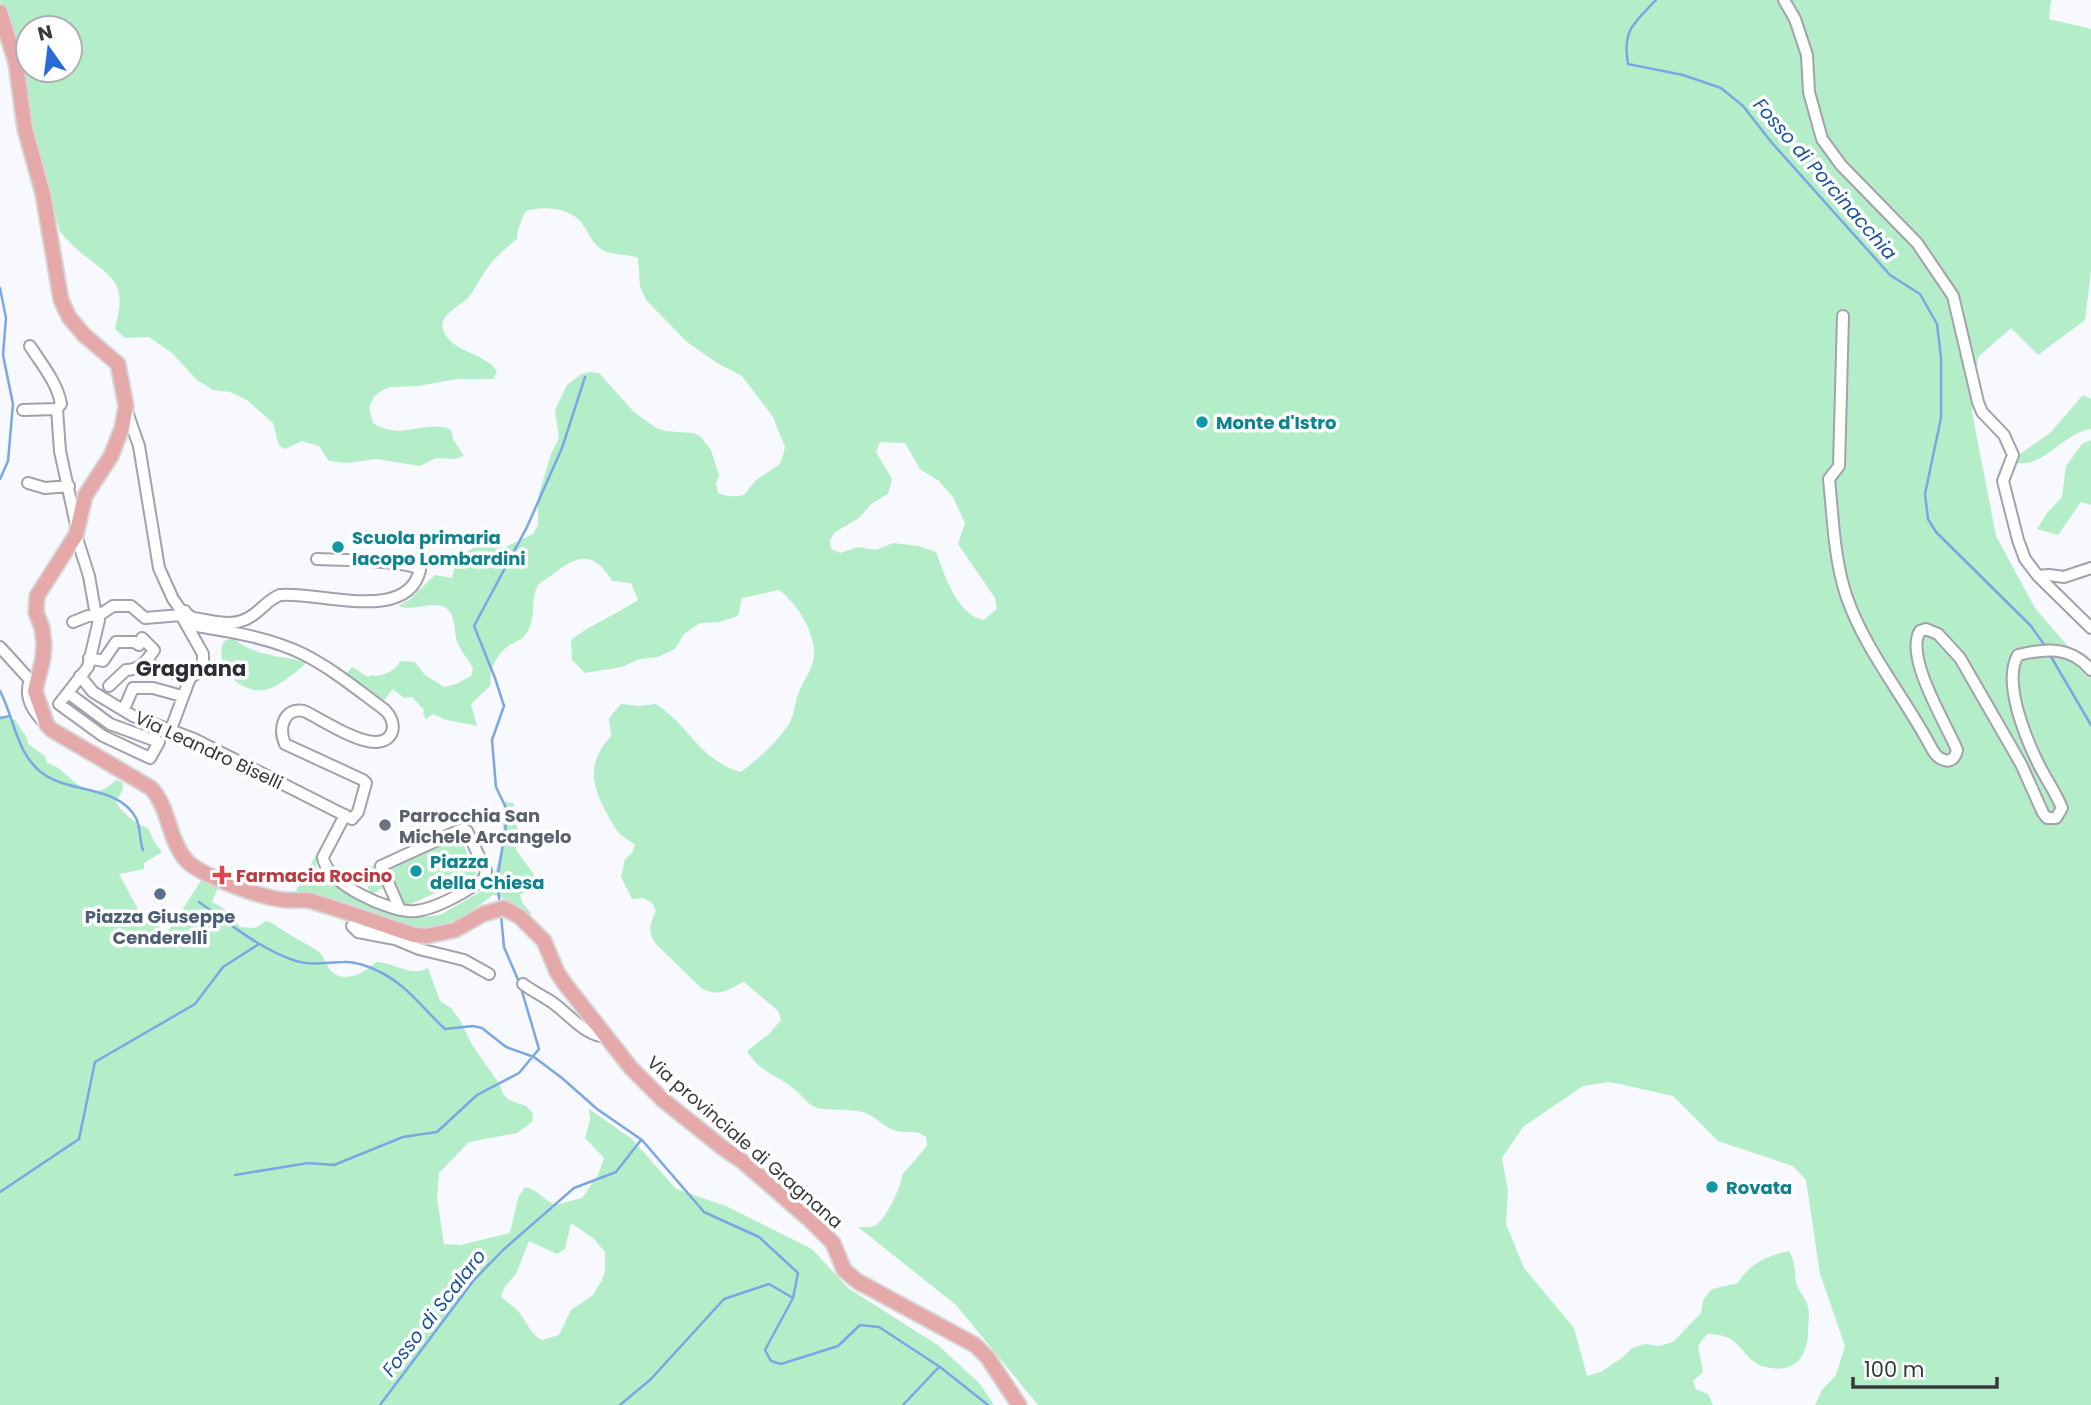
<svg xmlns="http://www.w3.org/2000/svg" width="2091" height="1405" font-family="Poppins,sans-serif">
<rect width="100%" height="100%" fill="#f8f8ff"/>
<path fill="#b3eec9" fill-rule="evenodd" d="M 0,0 L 2051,0 L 2049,19 L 2091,29 L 2091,271 L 2085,320 L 2038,355 L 2011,328 L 1978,357 L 1972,412 L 1996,536 L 2035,608 L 2091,673 L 2091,1405 L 1815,1405 L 1822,1390 L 1836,1375 L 1845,1346 L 1820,1274 L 1806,1180 L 1793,1166 L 1718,1141 L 1673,1096 L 1610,1082 L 1583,1086 L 1523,1127 L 1502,1158 L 1508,1192 L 1506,1224 L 1524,1268 L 1574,1328 L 1587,1376 L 1601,1372 L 1623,1357 L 1632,1348 L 1645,1344 L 1659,1346 L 1673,1342 L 1701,1313 L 1703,1300 L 1712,1289 L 1738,1283 C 1750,1263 1766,1256 1789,1251 C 1796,1263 1794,1270 1796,1282 C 1798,1290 1802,1294 1806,1301 C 1811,1312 1808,1322 1808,1333 C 1807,1358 1793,1374 1766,1367 C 1740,1361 1744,1333 1707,1334 L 1698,1346 L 1703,1372 L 1693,1381 L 1696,1389 L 1708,1394 L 1713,1405 L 1038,1405 L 956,1305 L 858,1227 C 863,1227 871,1228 876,1225 C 885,1220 902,1186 902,1175 L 927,1146 L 926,1137 C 913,1128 908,1134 896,1131 C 884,1127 878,1119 868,1114 C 853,1107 834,1112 818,1108 C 806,1105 803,1095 793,1088 C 774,1074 760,1072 747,1051 L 769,1034 L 781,1020 L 778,1011 L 744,982 C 727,989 721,998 701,988 L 656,944 C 647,932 650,924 656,911 L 652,903 L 644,898 L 632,899 L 621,877 L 625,859 L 632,853 L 635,845 C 631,841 626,839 621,835 C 615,830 610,819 606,812 C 590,782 588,762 611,736 L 609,718 L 621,704 L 639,706 L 656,704 C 692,728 697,758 740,772 C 755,763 782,737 790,722 C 795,712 795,700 800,690 C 805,676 816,666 814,650 C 812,627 796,603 779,590 L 742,598 L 738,616 L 719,622 L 700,623 L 684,634 L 675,649 L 658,657 L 639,659 L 622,667 L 585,673 L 572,660 L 571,640 C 591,624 616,615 638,600 L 631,583 L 612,581 C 594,551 578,554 552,575 C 548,578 542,581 539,584 C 529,597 538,619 525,635 C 521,641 513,642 507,647 C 496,656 488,671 491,685 L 471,704 L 477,726 L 443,719 L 433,714 L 426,719 L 423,714 L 424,710 L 412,697 L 404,698 L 393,689 L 382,703 L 345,676 L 352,667 L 368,677 L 371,675 C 381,678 396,671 400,661 L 415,662 L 425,675 L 444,687 L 456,684 L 471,676 L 473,668 C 468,660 462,652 458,644 C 452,630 459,607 436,605 C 424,604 409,611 398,606 L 409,600 L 435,575 L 452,578 L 456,559 L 485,540 L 503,548 L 533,534 L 538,525 L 538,497 L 551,454 L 559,438 L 555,410 L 567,385 L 581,374 L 590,372 L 599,373 L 634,412 L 656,428 L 665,431 L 693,433 L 700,436 L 711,450 L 719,475 L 716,484 L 718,493 C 728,497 734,497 744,495 L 756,480 L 779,465 L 783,456 L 785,447 L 773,417 L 742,376 L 717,363 L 687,342 L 647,301 L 640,287 L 638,258 C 626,253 611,256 601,249 C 591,242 588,231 581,222 C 570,208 540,205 525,212 L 518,229 L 517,239 C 506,248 494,258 486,270 C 481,277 473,292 469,297 C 460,307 434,316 445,334 C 456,353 486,354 497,371 L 493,379 L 457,379 L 418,386 L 390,387 L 381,391 L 374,397 L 369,407 L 373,423 C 401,442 429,418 451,430 L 453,439 L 464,456 L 455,459 L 436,458 L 420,466 L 376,459 L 348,463 L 329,461 L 319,446 L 302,441 L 285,449 L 279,446 L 273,423 L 247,400 L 230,392 L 213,390 L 197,380 L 172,353 L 149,337 L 125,338 L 115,329 C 126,284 118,282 84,255 C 75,249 67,239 60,232 ZM 28,28 L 70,28 L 70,70 L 28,70 ZM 880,442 L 905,443 L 920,469 L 939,481 L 953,497 L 965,523 L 958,544 L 995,598 L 997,609 L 984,620 C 957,615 945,576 936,552 L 919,546 L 893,543 L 876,550 L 858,547 L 840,553 L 831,549 L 830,540 L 835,532 L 859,518 L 871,504 L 888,494 L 892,479 L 876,452 Z
M 2083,395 L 2091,399 L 2091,429 C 2068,432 2053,455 2031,462 C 2024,464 2015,463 2007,463 L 2050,433 Z
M 2091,440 L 2091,505 L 2081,502 L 2058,535 L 2037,529 L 2047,513 L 2062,497 L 2066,466 L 2082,444 Z
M 233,638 C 251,655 280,656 304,661 L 305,664 C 297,672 275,689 264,690 C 239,693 213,666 224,641 Z
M 0,716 L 15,720 L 27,738 L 28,744 L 45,756 L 47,763 C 72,769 84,811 116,780 L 122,782 L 123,789 L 116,802 C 122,813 137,825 148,828 L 154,841 L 162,852 L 144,863 L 144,869 L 119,874 L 139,911 L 167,933 L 202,879 L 219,885 L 212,902 C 225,908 232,915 240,927 L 255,928 L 266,921 L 272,923 C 287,934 304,942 319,952 C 325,957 326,965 331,971 C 344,984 365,973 376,962 C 395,962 410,978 428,968 L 440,1001 L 451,1008 L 460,1020 L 471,1043 L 500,1085 L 503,1094 L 509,1100 L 526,1106 L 533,1113 L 532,1122 L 517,1133 L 469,1142 L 439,1173 L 437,1198 L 444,1244 L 461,1245 L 510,1233 L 518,1198 L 525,1187 C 537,1189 544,1200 555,1205 L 582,1198 L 598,1175 L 604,1158 L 585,1138 L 590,1120 L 589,1109 L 632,1139 L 676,1189 L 726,1206 L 812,1249 L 848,1288 L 939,1346 L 980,1384 L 994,1405 L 0,1405 ZM 571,1223 L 593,1238 L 605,1252 L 605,1271 L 602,1280 L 593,1295 L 571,1310 L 559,1335 L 542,1340 C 529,1334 526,1318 515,1308 C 510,1304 506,1302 501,1296 L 504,1288 L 516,1274 L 529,1241 L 557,1254 L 565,1249 Z
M 504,802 L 514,803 L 511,817 C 524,836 516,830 516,850 L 533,873 L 539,885 L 536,889 L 528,889 L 520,895 L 522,902 L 531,913 L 530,917 L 526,917 L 502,897 L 493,895 C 477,907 461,919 442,925 C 406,937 360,908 327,898 C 317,895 305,895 294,894 L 320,848 L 316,866 L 327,880 L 359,898 L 414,918 L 440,915 L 485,889 L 493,880 L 502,847 Z
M 458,833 L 477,874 L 404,907 L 385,866 Z
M 373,865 L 383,888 L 371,894 L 361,871 Z"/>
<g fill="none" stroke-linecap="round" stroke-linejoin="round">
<path stroke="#7aa7e4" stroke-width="2.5" d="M 1656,0 C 1634,23 1622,30 1628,64 L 1683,75 L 1721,88 L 1743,106 L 1772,143 L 1890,275 L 1920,294 L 1937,324 L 1941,358 L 1941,418 L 1925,494 L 1928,519 L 1936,532 L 2031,626 L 2045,646
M 0,288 L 6,318 L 3,355 L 13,404 L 8,461 L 0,479
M 2050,655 L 2091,725
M 0,691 C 15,719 16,756 45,775 C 72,793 119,786 136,818 C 141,828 139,840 143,850
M 0,718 L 10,716
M 199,902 C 229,923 261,950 296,961 C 313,966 327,962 344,962 C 354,961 371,967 380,972 C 407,985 423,1009 445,1029 L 473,1026 L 482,1028 L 506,1047 L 534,1057 L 562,1078 L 597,1109 L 642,1140 L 704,1212 L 759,1237 L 798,1273 L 793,1298 L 765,1350 L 771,1361 L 781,1364 L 838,1346 L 860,1325 L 879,1327 L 940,1367 L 988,1405
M 500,905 L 497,881 L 508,812 L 496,787 L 492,740 L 504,706 L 495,678 L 474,626 L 527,527 L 562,448 L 585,377
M 501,915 L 504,947 L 519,982
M 235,1175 L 308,1163 L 334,1165 L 403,1137 L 437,1132 L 477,1095 L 519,1073 L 539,1049 L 521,988
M 0,1192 L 79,1139 L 95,1062 L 195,1004 L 223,967 L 259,944
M 380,1405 L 474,1280 L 503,1250 L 574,1188 L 616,1172 L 641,1140
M 620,1405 L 651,1379 L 724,1299 L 769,1284 L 793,1298
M 903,1405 L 939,1367"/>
<defs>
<path id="minor" d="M 1784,0 L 1795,19 L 1807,55 L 1809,92 L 1822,139 L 1841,165 L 1917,243 L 1953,296 L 1978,402 L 1982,412 L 2004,435 L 2013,455 L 2003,481 L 2018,540 L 2025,559 L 2038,576 L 2091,628
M 1843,316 L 1839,466 L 1829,479 C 1833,518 1834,558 1846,595 C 1865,651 1905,697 1932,749 C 1938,760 1953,768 1957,750 C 1947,725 1904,657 1920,631 L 1926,629 L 1938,634 L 1960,658 L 2021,764 L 2043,813 L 2047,818 L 2056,818 L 2062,808 C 2056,793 2046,779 2039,765 C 2026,739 2002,682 2018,655 C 2046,648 2071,646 2091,670
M 30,346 C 42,365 57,382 61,404 L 57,409 L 60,451 L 76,525
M 23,410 L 57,409
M 28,483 L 45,488 L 69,486
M 2038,576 L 2049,575 L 2064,577 L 2091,568
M 193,618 C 215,621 234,629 253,615 C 263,608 269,599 280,595 C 319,591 407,624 420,570 C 409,560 336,560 317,559
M 73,622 L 88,616 L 98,616 L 113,606 L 131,606 L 145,618 L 181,615
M 0,647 L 30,680 C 24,696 32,710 43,721
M 89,658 L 103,661 L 116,642 L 134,642 L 139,645 L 142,638 L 154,650 C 147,661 139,670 126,670 L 109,686
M 147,661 L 154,667 L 190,678
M 80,676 L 93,692 L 133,716 L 194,739 L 352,819 L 358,812 L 366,783 L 363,780 L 285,744 C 278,728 284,707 304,711 C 321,719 357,743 376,742 C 396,741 397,722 385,710 C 359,691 333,669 303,654 C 271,638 232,632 197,626 L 193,618 L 180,609 L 173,599 L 159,568 L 139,446 L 126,409
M 68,693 L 110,724 L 159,742 L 150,758 L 103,736 L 59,704 L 88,667 L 99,620 L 95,610 L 89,576 L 76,535
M 124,709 L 133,688 L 153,688 L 182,696
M 171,729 L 190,678 L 203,669 L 203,654 L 181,615 L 185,611
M 345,815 L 323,857 C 325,883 392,914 416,911 C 439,908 465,892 484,879 L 486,871 L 467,831 L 462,829 L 381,866 L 400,910
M 386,926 L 385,931 L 382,931 L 352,926 L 358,932 L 395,939 L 419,949 L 464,960 L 489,974
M 523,984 C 531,990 539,994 547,999 C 567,1010 583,1037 608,1037"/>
<path id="major" d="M 0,12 L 16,63 L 25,129 L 43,194 L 61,300 L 69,317 L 84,335 L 118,364 L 126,406 L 122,428 L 111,456 L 85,496 L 76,535 L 37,596 L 36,612 L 42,628 L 44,644 L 43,658 L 35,691 L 47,725 L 52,730 L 151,788 C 170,809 168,839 186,860 C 200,876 263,898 285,900 C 294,901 303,899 311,901 C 346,911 380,924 414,935 L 426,936 L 455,930 L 483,914 L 504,908 L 520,917 L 544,941 L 557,972 L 565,984 L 631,1068 L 663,1100 L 723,1148 L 742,1161 L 809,1219 L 833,1243 L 844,1270 L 857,1281 L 975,1345 L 988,1358 L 1019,1405"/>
</defs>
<use href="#minor" stroke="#a2a1ac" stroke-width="14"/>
<use href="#major" stroke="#d7d7d8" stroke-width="18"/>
<use href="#minor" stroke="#fff" stroke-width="10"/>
<use href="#major" stroke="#e4a9a8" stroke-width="14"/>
</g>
<g fill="#0f9aa8" stroke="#fff" stroke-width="2.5">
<circle cx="1202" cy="422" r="7"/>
<circle cx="338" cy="547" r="7"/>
<circle cx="416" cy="871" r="7"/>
<circle cx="1712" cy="1187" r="7"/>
</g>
<circle fill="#6b7280" stroke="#fff" stroke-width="2.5" cx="385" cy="825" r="7"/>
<path fill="#e0444e" stroke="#fff" stroke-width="2.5" d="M218.5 864.5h7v7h7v7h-7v7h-7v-7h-7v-7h7z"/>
<circle fill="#5c6f8a" stroke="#fff" stroke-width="2.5" cx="160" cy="894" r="7"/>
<g text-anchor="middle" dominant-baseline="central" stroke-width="7" stroke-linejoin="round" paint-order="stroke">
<g font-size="18" font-weight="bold" fill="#0d838f" stroke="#fff" text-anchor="start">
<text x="1216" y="422">Monte d'Istro</text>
<text x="352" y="537">Scuola primaria<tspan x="352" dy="21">Iacopo Lombardini</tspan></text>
<text x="430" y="861">Piazza<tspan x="430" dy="21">della Chiesa</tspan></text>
<text x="1726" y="1187">Rovata</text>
</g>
<g font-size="18" fill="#38383c" stroke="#fff">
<text transform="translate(209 750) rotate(25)">Via Leandro Biselli</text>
<text transform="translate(745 1142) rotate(41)">Via provinciale di Gragnana</text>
</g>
<g font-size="18" font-weight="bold" fill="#5b616d" stroke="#fff" text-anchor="start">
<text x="399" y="815">Parrocchia San<tspan x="399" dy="21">Michele Arcangelo</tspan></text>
</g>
<g font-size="18" font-weight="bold" fill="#be3a42" stroke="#fff" text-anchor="start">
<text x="236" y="875">Farmacia Rocino</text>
</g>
<g font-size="18" font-weight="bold" fill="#4e5e75" stroke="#fff">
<text x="160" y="916">Piazza Giuseppe<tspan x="160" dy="21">Cenderelli</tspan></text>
</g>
<g font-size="19" font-style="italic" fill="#17529a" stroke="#fff">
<text transform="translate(1825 179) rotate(49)">Fosso di Porcinacchia</text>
<text transform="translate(434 1313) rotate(-52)">Fosso di Scalaro</text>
</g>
<g font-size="21" font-weight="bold" fill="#2d2d35" stroke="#fff">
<text x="191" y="668">Gragnana</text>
</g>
</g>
<g transform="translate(49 49) rotate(346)"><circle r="33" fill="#ffffff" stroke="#afafb1" stroke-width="2"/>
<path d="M0-5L12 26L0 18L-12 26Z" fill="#286ad6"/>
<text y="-10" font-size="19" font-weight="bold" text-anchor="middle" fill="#38383c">N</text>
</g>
<path d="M1853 1377v10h144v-10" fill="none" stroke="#38383c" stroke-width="3.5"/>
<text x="1864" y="1377" font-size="21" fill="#38383c" stroke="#ffffff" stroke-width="5" paint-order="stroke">100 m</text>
</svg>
